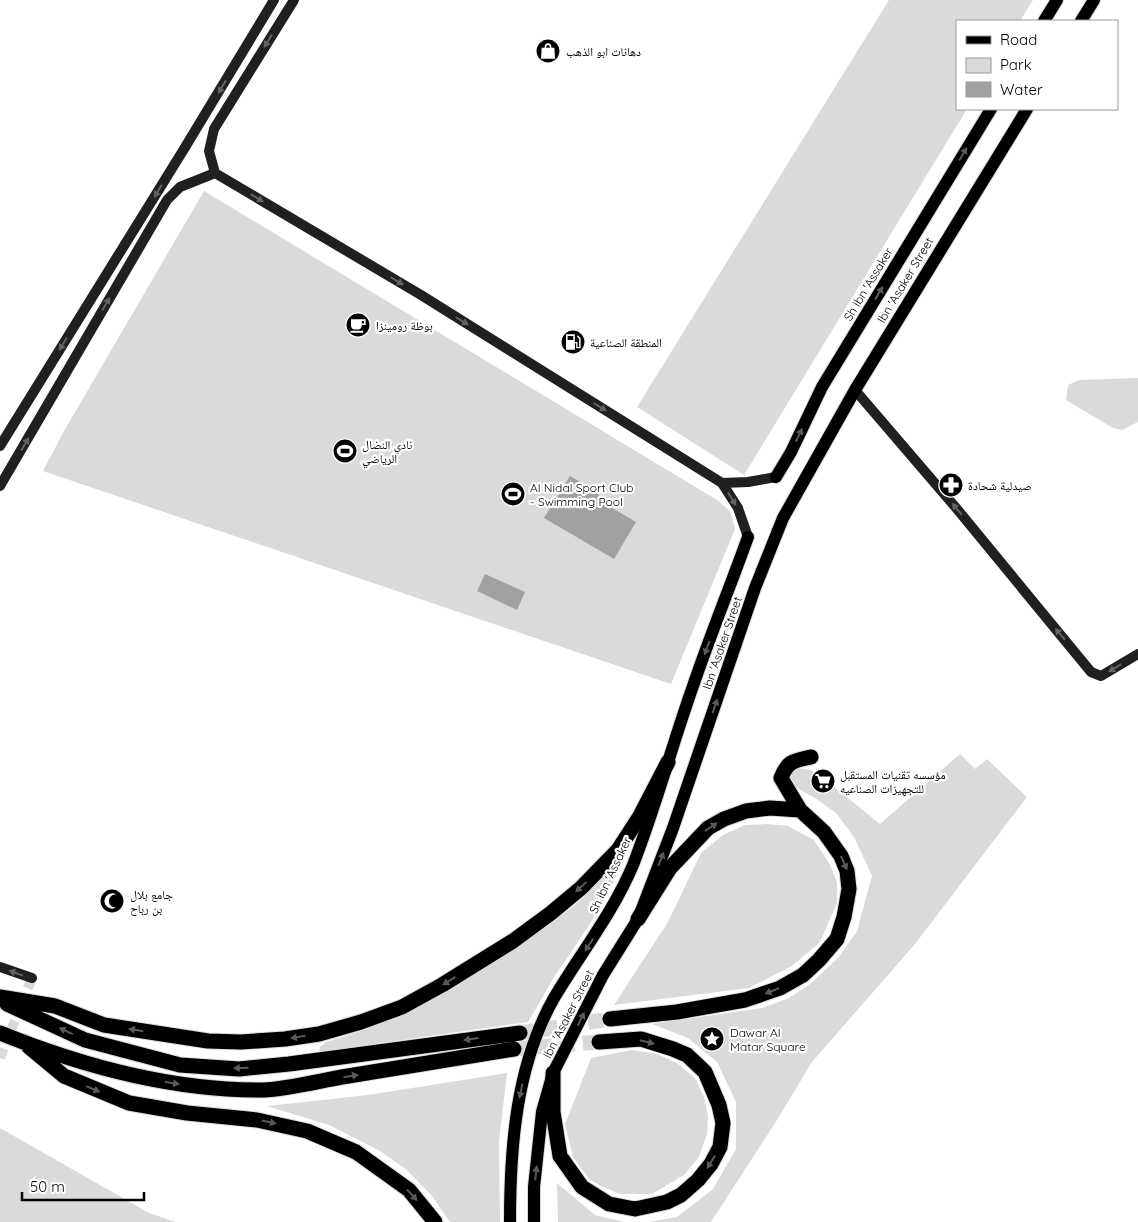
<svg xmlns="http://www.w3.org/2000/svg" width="1138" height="1222" font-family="Quicksand,'Noto Naskh Arabic',sans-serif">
<rect width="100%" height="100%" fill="#fff"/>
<path fill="#dadada" d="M 889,0 L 1033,0 L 1020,21 L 957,21 L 957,109 L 967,109 L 744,475 L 637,407 Z
M 204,191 L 717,500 L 730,511 L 735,529 L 671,684 L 43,471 L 64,431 Z
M 1138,378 L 1138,422 L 1122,430 L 1113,428 L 1066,400 L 1068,385 L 1079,380 Z
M 960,754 L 975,769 L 987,759 L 1027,797 L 915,944 L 812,1062 L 777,1120 L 711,1222 L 649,1222 L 677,1217 L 713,1189 L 736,1149 L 736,1102 L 717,1062 L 688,1038 L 652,1024 L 762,1008 L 789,998 L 810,984 L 839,957 L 857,931 L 872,876 L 854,837 L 836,813 L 815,798 L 790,784 L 788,777 L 792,770 C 802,767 808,769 817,773 L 880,824 Z
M 767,824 L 788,826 L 814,840 L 829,863 L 837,882 L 837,903 L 820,942 L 792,966 L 749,988 L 614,1005 L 668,922 L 701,853 L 723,835 L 745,825 Z
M 628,848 L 611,888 L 588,927 L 556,974 L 528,1022 L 319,1052 L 320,1047 L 326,1042 C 398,1022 457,987 518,945 C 541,930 568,913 588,893 C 602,879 615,863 628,848 Z
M 632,1050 L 657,1054 L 677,1063 L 695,1078 L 704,1097 L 708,1116 L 707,1134 L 699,1157 L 684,1175 L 652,1194 L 620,1194 L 601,1186 L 589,1179 L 573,1157 L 565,1124 L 591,1058 Z
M 507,1073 L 499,1142 L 500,1222 L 450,1222 L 432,1196 L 407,1170 L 380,1151 L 329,1125 L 267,1106 L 368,1095 Z
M 0,1128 L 149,1213 L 176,1222 L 0,1222 Z
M 557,1183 L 595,1215 L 625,1222 L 558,1222 Z"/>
<path fill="#a1a1a1" d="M 570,476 L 600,493 L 597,499 L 636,522 L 614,559 L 544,518 Z
M 485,574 L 525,592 L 517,610 L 477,591 Z"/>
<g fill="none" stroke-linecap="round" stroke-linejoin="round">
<path stroke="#d9d9d9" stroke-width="10" stroke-dasharray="10 5" stroke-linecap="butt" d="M 0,1058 L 32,978"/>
<path stroke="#d9d9d9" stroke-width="15" stroke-dasharray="15 8" stroke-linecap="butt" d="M 520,1033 L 610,1019
M 514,1049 L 599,1042"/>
<defs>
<path id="primary" d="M 1044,21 L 1057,0
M 1081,21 L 1094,0
M 776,477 L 791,452 L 822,387 L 991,109
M 510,1222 C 510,1147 516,1065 554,998 C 580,954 613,913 633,865 C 656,806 672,745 693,686 C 710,636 730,587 748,537
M 534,1222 L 534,1187 L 542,1112 L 553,1073 L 603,975 L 638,919 L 673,828 L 755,588 L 783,518 L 855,390 L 1027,109"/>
<path id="highway" d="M 800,810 L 781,778 C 788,760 794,761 811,757
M 0,997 L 55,1006 L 104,1025 L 208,1041 L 241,1042 L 285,1039 L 319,1034 L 361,1022 L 402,1007 L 442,985 L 513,941 L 551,913 L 581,888 L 618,850 L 640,816 L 668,762
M 7,1004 L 85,1040 L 180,1065 L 239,1069 L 289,1064 L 520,1033
M 610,1019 L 677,1012 L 745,1000 L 780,988 L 803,975 L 819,960 L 837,939 L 844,917 L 849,889 L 847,871 L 841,856 L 824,832 L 800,810 L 770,808 L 746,811 L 724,819 L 708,828 L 670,868 L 638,919
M 0,1033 C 84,1067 173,1091 264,1090 C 287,1089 319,1081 342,1077 C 400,1068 457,1058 514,1049
M 29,1047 L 64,1076 L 129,1103 L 187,1113 L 257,1120 L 307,1131 L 356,1152 L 409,1190 L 435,1222
M 553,1073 L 553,1112 L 560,1156 L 582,1187 L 609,1204 L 635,1209 L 667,1202 L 681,1195 L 698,1180 L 711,1164 L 720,1147 L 723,1123 L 719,1105 L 705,1072 L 687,1055 L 673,1049 L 641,1039 L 599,1042"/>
</defs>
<use href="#primary" stroke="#dbdbdb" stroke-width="14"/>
<use href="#highway" stroke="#dbdbdb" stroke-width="17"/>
<path stroke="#202020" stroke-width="10" d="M 294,0 L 214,129 L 209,151 L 215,173 L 421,295 L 722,483 L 738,508 L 748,537
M 855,390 L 957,509 L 1091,672 L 1101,676 L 1138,654
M 0,446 L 184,149 L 274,0
M 722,483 L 748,482 L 776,477
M 0,486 L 167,200 L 180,187 L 215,173
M 0,967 L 32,978"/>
<use href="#primary" stroke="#000" stroke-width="12"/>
<use href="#highway" stroke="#000" stroke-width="15"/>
</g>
<defs><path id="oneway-solid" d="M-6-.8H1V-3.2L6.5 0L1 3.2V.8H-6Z" transform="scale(1.25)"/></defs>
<g fill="#636363">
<use href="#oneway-solid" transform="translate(268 41) rotate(122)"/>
<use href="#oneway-solid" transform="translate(222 87) rotate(121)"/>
<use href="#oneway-solid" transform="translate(158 191) rotate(122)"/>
<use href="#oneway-solid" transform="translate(257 198) rotate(31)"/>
<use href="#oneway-solid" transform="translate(397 281) rotate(31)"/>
<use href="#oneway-solid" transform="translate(106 304) rotate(-60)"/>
<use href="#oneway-solid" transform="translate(462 321) rotate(32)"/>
<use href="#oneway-solid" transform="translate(63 344) rotate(122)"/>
<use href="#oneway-solid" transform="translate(600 407) rotate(32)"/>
<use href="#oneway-solid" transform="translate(25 444) rotate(-60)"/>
<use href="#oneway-solid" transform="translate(732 499) rotate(58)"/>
<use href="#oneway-solid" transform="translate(957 509) rotate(-130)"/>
<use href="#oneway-solid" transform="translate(1060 634) rotate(-130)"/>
<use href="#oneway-solid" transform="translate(1115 668) rotate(149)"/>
<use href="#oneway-solid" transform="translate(16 973) rotate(-160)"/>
</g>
<g fill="#595959">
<use href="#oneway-solid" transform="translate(963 154) rotate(-59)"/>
<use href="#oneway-solid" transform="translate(879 293) rotate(-59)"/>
<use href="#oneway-solid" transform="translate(799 435) rotate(-65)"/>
<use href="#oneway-solid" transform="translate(707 648) rotate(110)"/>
<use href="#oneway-solid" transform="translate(715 706) rotate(-71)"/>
<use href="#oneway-solid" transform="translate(711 827) rotate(-34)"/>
<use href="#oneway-solid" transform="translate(661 859) rotate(-69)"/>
<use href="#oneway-solid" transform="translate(844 863) rotate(66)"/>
<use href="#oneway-solid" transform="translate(581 887) rotate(137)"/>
<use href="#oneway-solid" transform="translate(589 945) rotate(123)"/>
<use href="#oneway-solid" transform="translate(449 981) rotate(148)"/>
<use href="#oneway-solid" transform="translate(772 991) rotate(158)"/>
<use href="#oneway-solid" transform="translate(581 1019) rotate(-63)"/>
<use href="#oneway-solid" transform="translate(136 1030) rotate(-171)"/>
<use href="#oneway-solid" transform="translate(66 1031) rotate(-155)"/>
<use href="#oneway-solid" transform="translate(298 1037) rotate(171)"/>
<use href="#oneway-solid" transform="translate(471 1039) rotate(172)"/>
<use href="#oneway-solid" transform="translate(647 1042) rotate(14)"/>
<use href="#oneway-solid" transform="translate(241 1068) rotate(178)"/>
<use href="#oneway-solid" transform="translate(351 1076) rotate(-9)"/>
<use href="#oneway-solid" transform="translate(172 1083) rotate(9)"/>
<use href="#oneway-solid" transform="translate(93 1089) rotate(23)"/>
<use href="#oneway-solid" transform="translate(521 1091) rotate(102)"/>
<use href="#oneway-solid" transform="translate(269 1122) rotate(12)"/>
<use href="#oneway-solid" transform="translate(711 1162) rotate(122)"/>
<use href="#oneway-solid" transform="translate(536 1173) rotate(-84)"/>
<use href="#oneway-solid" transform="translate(412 1195) rotate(47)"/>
</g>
<defs>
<symbol id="shop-disc" viewBox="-11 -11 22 22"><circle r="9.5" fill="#000" stroke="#fff"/><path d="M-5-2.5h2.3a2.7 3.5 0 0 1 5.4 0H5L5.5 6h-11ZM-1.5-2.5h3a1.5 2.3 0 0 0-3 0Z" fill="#fff"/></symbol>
<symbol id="cafe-disc" viewBox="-11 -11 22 22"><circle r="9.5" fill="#000" stroke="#fff"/><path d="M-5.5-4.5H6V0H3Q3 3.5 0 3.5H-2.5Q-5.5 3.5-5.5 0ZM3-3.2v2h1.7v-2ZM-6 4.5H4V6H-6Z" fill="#fff"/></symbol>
<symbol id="fuel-disc" viewBox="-11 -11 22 22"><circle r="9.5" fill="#000" stroke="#fff"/><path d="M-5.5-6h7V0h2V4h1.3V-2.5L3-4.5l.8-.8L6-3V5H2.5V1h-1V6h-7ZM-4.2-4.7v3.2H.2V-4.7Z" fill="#fff"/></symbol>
<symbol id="stadium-disc" viewBox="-11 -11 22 22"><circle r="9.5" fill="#000" stroke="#fff"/><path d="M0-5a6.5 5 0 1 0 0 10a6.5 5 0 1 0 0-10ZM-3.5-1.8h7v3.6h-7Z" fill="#fff"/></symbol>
<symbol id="pharmacy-disc" viewBox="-11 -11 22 22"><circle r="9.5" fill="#000" stroke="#fff"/><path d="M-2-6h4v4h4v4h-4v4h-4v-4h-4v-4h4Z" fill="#fff"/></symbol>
<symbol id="supermarket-disc" viewBox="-11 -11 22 22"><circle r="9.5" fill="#000" stroke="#fff"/><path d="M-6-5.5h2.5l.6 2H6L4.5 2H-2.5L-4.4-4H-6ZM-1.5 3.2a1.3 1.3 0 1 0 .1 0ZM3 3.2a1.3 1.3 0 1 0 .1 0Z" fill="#fff"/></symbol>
<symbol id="mosque-disc" viewBox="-11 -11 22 22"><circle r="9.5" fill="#000" stroke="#fff"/><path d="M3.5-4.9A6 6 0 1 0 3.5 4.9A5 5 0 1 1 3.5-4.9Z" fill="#fff"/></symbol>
<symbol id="sight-disc" viewBox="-11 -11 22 22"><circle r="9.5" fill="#000" stroke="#fff"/><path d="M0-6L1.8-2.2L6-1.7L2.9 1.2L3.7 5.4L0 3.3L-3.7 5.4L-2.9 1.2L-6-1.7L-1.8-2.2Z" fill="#fff"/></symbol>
</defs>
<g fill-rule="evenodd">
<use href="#shop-disc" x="534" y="37" width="28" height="28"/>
<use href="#cafe-disc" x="344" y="311" width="28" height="28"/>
<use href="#fuel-disc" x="559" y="328" width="28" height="28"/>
<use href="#stadium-disc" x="331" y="437" width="28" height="28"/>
<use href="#pharmacy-disc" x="937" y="471" width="28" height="28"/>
<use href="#stadium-disc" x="499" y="480" width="28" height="28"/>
<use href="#supermarket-disc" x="809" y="767" width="28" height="28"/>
<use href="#mosque-disc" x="98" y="887" width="28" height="28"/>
<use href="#sight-disc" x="698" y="1025" width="28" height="28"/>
</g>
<g text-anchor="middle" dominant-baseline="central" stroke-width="4.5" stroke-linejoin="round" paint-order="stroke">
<g font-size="12" fill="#000" stroke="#fff" text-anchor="start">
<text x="566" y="51">دهانات ابو الذهب</text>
<text x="376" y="325">بوظة رومينزا</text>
<text x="590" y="342">المنطقة الصناعية</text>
<text x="362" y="444">نادي النضال<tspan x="362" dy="14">الرياضي</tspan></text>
<text x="968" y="485">صيدلية شحادة</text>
<text x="530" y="487">Al Nidal Sport Club<tspan x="530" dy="14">- Swimming Pool</tspan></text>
<text x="840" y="774">مؤسسه تقنيات المستقبل<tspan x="840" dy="14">للتجهيزات الصناعيه</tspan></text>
<text x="130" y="894">جامع بلال<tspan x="130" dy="14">بن رباح</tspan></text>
<text x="730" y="1032">Dawar Al<tspan x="730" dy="14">Matar Square</tspan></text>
</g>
<g font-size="12" fill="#000" stroke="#fff">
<text transform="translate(905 280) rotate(-59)">Ibn 'Asaker Street</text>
<text transform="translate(868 284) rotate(-59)">Sh ibn 'Assaker</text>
<text transform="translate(722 643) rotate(-71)">Ibn 'Asaker Street</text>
<text transform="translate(610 875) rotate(-65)">Sh ibn 'Assaker</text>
<text transform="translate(568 1014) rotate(-63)">Ibn 'Asaker Street</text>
</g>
</g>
<rect x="956" y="20" width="162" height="90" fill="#ffffff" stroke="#999999"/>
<rect x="966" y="36" width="25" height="8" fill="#000000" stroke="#999999"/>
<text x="1000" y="45" font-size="15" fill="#000000">Road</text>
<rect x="966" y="58" width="25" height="15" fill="#dadada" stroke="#999999"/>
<text x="1000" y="70" font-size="15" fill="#000000">Park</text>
<rect x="966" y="82" width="25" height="15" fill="#a1a1a1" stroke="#999999"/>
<text x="1000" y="95" font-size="15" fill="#000000">Water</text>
<path d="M22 1192v8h122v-8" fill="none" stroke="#000000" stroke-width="2.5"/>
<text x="30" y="1192" font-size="15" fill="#000000" stroke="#ffffff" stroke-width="4" paint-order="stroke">50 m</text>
</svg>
